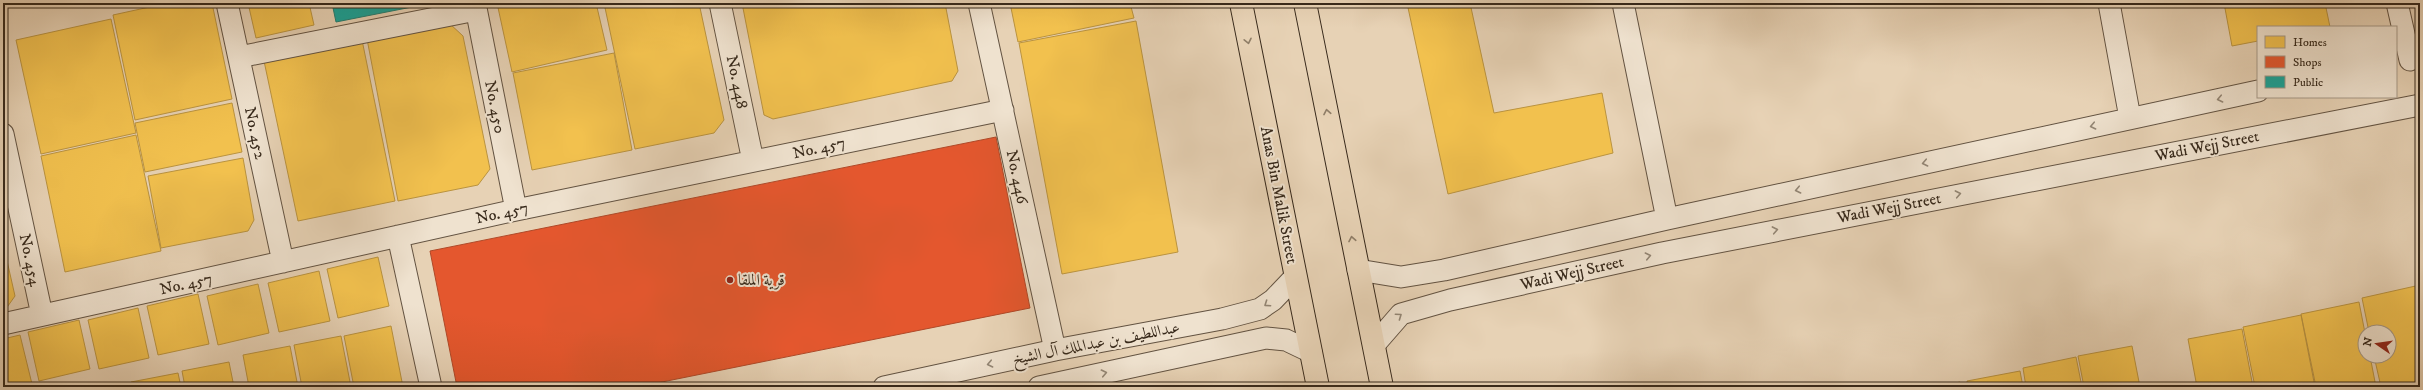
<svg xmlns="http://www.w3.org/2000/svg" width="2423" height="390" font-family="'IM FELL DW Pica',Amiri,serif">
<rect width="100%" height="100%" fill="#e7d2b5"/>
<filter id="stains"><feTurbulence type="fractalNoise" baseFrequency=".005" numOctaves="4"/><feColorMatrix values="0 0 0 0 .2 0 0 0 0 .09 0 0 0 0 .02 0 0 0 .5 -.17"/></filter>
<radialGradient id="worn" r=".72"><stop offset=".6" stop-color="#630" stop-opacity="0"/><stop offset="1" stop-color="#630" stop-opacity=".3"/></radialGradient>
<path fill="#f2c14e" stroke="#ba933f" d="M 168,3 L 212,3 L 232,99 L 135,120 L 113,15 Z
M 248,3 L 309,3 L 314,25 L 256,38 Z
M 497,3 L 596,3 L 607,50 L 512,72 Z
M 604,3 L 699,3 L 724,120 L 714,133 L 635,149 Z
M 742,3 L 945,3 L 958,71 L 952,81 L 773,119 L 764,115 Z
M 1010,3 L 1130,3 L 1134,18 L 1018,42 Z
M 1407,3 L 1470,3 L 1494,113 L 1602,93 L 1613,153 L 1448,194 Z
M 2224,3 L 2325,3 L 2330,27 L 2258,27 L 2258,41 L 2232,46 Z
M 111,19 L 136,133 L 41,154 L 16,40 Z
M 1136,21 L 1178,252 L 1062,274 L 1019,43 Z
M 449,23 L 463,36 L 490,169 L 478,185 L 398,201 L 367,39 Z
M 362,40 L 395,201 L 298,221 L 264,61 Z
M 614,53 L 632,150 L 532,170 L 513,73 Z
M 232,103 L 242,152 L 145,172 L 135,123 Z
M 136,135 L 161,251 L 65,272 L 41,156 Z
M 243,158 L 254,220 L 248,231 L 161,248 L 148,176 Z
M 3,243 L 15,296 L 3,313 Z
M 378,257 L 389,306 L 338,318 L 327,269 Z
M 319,271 L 330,321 L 279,332 L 268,283 Z
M 258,284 L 269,333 L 218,345 L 207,296 Z
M 2420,285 L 2420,387 L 2381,387 L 2374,356 L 2389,356 L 2389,332 L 2369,332 L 2362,298 Z
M 198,294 L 209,344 L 158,355 L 147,306 Z
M 2359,302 L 2365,333 L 2365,356 L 2370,356 L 2376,387 L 2316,387 L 2301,314 Z
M 138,308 L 149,358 L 99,369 L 88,320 Z
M 2301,315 L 2315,387 L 2255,387 L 2243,327 Z
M 79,320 L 90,369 L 39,381 L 28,332 Z
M 391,326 L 403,387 L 354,387 L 344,336 Z
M 2242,329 L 2253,387 L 2197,387 L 2188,339 Z
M 20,335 L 32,384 L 3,387 L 3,339 Z
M 341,336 L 351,387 L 302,387 L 294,345 Z
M 290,346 L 298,387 L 249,387 L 243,355 Z
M 2132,346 L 2140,387 L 2084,387 L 2078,356 Z
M 2076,357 L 2082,387 L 2026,387 L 2023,368 Z
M 229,362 L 234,387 L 185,387 L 182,371 Z
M 2020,371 L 2023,387 L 1968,387 L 1967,381 Z
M 178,373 L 181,387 L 132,387 L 131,382 Z
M 1960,382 L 1961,387 L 1936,387 Z
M 128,383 L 129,387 L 105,387 Z"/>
<path fill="#e4572e" stroke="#b04928" d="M 996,137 L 1030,308 L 637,387 L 457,387 L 430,251 Z"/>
<path fill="#17a398" stroke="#217e72" d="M 332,3 L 416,3 L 417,6 L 336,22 Z"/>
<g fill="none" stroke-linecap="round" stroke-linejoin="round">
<defs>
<path id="minor" d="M 227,3 L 283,262
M 475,3 L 516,210
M 720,3 L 753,161
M 979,3 L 1055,350
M 1623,3 L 1667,219
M 2109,3 L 2130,118
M 2397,3 L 2410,60
M 239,57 L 476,10
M 3,134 L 42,315
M 398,236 L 431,387
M 1358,270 L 1401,277 L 1444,270 L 1667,219 L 2258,91
M 3,324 L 516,210 L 1003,110
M 1374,345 L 1401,314 L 1450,300 L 1662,253 L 2420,105
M 884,387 L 1055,350 L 1222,319 L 1260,309 L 1273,300 L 1295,277
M 1039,387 L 1266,338 L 1286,340 L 1311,352"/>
<path id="major" d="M 1241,3 L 1318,387
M 1305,3 L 1382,387"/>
</defs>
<use href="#minor" stroke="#635342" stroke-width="23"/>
<use href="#major" stroke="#37291b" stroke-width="24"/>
<use href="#minor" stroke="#efe2cf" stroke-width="21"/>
<use href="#major" stroke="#e7d2b5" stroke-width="22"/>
</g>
<defs><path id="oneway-chevron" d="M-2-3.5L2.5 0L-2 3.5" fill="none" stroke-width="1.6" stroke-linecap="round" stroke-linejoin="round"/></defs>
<g stroke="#8f7e68">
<use href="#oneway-chevron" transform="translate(1248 41) rotate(78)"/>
<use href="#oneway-chevron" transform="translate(1327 112) rotate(-101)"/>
<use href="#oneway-chevron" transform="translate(1352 239) rotate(-101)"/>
</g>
<g stroke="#938675">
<use href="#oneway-chevron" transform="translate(2220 99) rotate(168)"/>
<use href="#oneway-chevron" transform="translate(2093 126) rotate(168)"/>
<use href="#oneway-chevron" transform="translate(1925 163) rotate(168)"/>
<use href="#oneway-chevron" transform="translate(1798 190) rotate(168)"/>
<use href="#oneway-chevron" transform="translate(1958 194) rotate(-11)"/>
<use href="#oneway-chevron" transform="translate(1775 230) rotate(-11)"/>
<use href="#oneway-chevron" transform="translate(1648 256) rotate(-13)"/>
<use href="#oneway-chevron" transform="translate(1267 304) rotate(146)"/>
<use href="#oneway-chevron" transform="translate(1399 316) rotate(-35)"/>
<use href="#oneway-chevron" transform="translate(990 364) rotate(168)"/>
<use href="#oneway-chevron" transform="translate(1104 373) rotate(-12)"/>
</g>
<circle fill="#8f2418" stroke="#efe2cf" stroke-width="1.5" cx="730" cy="280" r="4"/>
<g text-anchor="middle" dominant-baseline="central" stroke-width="4" stroke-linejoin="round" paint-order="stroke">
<g font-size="16" fill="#37291b" stroke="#efe2cf">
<text transform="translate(737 82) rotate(78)">No. 448</text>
<text transform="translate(495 107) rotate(79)">No. 450</text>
<text transform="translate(255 133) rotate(78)">No. 452</text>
<text transform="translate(2207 146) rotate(-11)">Wadi Wejj Street</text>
<text transform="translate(819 148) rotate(-12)">No. 457</text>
<text transform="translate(1017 177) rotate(78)">No. 446</text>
<text transform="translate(1279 195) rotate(79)">Anas Bin Malik Street</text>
<text transform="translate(1889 208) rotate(-11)">Wadi Wejj Street</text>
<text transform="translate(502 213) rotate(-12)">No. 457</text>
<text transform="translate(30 260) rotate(78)">No. 454</text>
<text transform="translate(1572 273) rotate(-13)">Wadi Wejj Street</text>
<text transform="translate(186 284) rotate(-12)">No. 457</text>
<text transform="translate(1096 343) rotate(-11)">عبداللطيف بن عبدالملك آل الشيخ</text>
</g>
<g font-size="16" fill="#37291b" stroke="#efe2cf" text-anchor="start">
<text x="738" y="280">قرية الملقا</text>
</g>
</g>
<rect width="2423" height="390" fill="none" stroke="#e7d2b5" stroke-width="16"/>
<rect x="4" y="4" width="2415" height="382" fill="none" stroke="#37291b" stroke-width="2"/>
<rect x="8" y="8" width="2407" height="374" fill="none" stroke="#37291b"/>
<rect x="2257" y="26" width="140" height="72" fill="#efe2cf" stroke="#a59887"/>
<rect x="2265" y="36" width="20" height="12" fill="#f2c14e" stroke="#a59887"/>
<text x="2293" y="46" font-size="12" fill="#37291b">Homes</text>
<rect x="2265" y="56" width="20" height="12" fill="#e4572e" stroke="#a59887"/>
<text x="2293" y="66" font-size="12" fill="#37291b">Shops</text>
<rect x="2265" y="76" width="20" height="12" fill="#17a398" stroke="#a59887"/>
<text x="2293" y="86" font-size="12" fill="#37291b">Public</text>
<g transform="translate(2377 344) rotate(283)"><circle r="19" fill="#efe2cf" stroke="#a59887"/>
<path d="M0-3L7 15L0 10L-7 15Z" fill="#8f2418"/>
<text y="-6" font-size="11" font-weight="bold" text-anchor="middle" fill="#37291b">N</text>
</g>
<rect width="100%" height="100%" filter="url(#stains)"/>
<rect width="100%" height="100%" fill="url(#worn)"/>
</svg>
